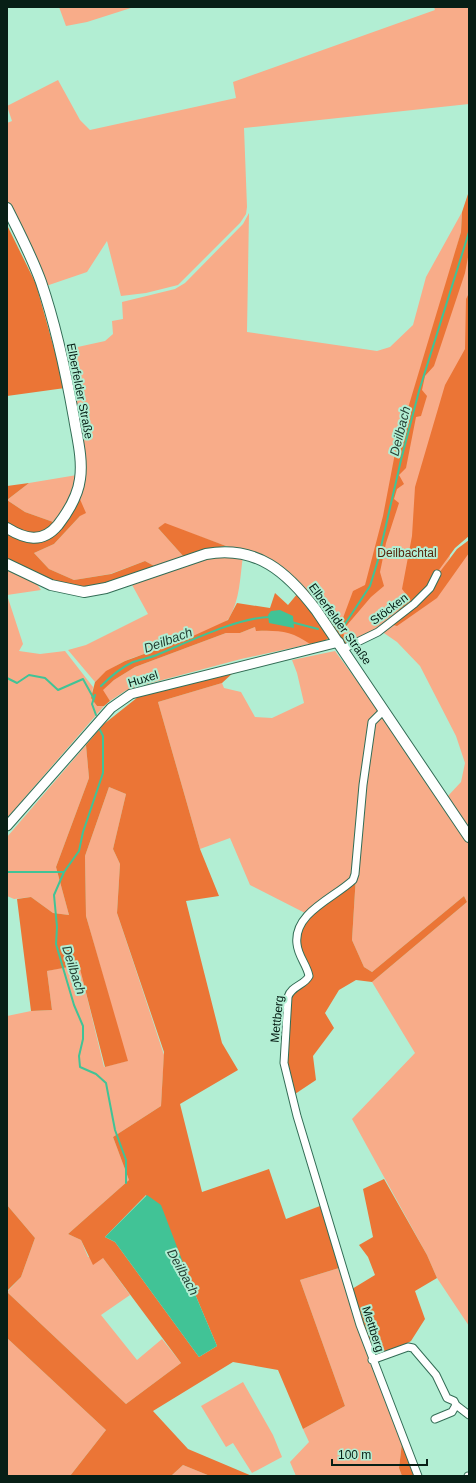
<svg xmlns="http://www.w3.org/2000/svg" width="476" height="1483" font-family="Helvetica,sans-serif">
<rect width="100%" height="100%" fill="#b2eed3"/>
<path fill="#f8ac89" d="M 59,7 L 134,7 L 87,22 L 66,26 Z
M 434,7 L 469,7 L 469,104 L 244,128 L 247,207 L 246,214 L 240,223 L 178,285 L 146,293 L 121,296 L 107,241 L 87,272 L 46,286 L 7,202 L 7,123 L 12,121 L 7,106 L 58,80 L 80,120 L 90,130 L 236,98 L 233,82 L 435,10 Z
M 462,212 L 461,232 L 456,250 L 469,237 L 469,356 L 438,499 L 450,557 L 433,586 L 371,638 L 348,643 L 334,622 L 329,623 L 259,555 L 226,546 L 165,524 L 158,528 L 184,557 L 156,567 L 145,561 L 110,574 L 74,580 L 49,569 L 34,553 L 54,544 L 80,516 L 80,491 L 64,350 L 105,341 L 113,334 L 112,321 L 123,319 L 122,302 L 175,289 L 185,283 L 243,224 L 249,213 L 247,332 L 377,351 L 390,347 L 413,325 L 426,277 Z
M 77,475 L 67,504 L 56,523 L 25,512 L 7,500 L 29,483 Z
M 218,553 L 243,556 C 240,577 240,600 229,618 C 223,629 141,654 125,661 C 113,667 104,673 95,682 L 68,650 L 86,645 L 148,614 L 131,583 Z
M 469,553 L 469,830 L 447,797 L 461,782 L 465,763 L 456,736 L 420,666 L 397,642 L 381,631 Z
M 7,568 L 36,583 L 41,590 L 7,595 L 23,644 L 19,651 L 40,654 L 65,651 L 93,687 L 91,698 L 97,706 L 104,706 L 7,818 Z
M 255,627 L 257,631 C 268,630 294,630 303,637 C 306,638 308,642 310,644 L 241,659 L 136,687 L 125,691 L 110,701 L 102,690 L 114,680 L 135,667 L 226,633 L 240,633 Z
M 335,651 L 380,712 L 371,722 L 354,874 C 340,893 321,896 307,914 L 250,885 L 230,838 L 200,849 L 158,702 L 222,683 L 224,688 L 241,692 L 255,717 L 272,718 L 304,703 L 297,673 L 292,660 Z
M 383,714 L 469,843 L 469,1326 L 437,1278 L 427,1255 L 352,1119 L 415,1053 L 372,982 L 467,902 L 464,896 L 372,972 L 364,967 L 352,940 L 356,875 L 373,723 Z
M 86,745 L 89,778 L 56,867 L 69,915 L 53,913 L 31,897 L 14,899 L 7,896 L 7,837 Z
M 109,787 L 126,794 L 113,849 L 120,864 L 117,913 L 164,1055 L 161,1106 L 113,1137 L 129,1180 L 68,1234 L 81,1240 L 88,1257 L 103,1258 L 130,1295 L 101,1315 L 137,1360 L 162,1339 L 181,1363 L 126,1404 L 7,1292 L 21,1277 L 35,1238 L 7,1205 L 7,1016 L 31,1011 L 52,1010 L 47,971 L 79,964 L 104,1067 L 127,1061 L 86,916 L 85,856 Z
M 339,1268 L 369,1360 L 402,1443 L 399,1468 L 402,1476 L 296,1476 L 290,1462 L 309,1442 L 303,1429 L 345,1406 L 300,1280 Z
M 7,1338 L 106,1430 L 70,1476 L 7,1476 Z
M 243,1382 L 273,1435 L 282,1457 L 252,1473 L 233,1443 L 226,1447 L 201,1406 Z
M 183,1465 L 210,1476 L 171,1476 Z"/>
<path fill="#eb7536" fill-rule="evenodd" d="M 469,191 L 469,252 L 465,273 L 434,366 L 425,376 L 422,390 L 427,396 L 421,416 L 416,417 L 406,468 L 399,475 L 404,484 L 397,489 L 394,499 L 399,503 L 386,543 L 380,572 L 384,586 L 371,597 L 342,631 L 346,639 L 355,636 L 358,640 L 345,644 L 329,623 L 343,618 L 353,591 L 365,585 L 383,516 L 396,448 L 461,232 L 462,212 Z
M 7,225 L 36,284 L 65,388 L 7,396 Z
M 469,293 L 469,536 L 455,548 L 436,574 L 430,588 L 389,622 L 409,598 L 402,589 L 412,536 L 415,487 L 445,385 L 465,349 L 466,299 Z
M 29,483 L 7,500 L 25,512 L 56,523 L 48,531 L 33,536 L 7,525 L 7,486 Z
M 79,497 L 86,513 L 80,516 L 54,544 L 34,553 L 49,569 L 74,580 L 111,574 L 145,561 L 156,567 L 94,588 L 61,585 L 7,560 L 7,532 L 39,541 Z
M 165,523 L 226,546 L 206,549 L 184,557 L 158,528 Z
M 469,540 L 469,553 L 437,598 L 397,626 L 390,624 L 415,605 L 457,549 Z
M 275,593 L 288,605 L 298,593 L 329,638 L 324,641 L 310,644 C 292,631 278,630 256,631 L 255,627 L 240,633 L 226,633 L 135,667 L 114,680 L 103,690 L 110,701 L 104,706 L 97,706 L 91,698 L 95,682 L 106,671 L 125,661 L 193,636 L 228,620 L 237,603 L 270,608 Z
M 235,671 L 222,683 L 158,702 L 200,849 L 219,896 L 186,901 L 222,1043 L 238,1070 L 180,1104 L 202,1192 L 269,1169 L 286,1219 L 320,1206 L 339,1268 L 300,1280 L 345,1406 L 303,1429 L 278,1370 L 233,1362 L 153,1411 L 188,1449 L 252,1476 L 210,1476 L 183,1465 L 171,1476 L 70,1476 L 106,1430 L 7,1338 L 7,1292 L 126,1404 L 181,1363 L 103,1258 L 93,1265 L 81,1240 L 68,1234 L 129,1180 L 113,1137 L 161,1106 L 164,1052 L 117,913 L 120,864 L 113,849 L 126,794 L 109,787 L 85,856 L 86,916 L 128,1061 L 105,1067 L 79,965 L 47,971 L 52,1010 L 31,1011 L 17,899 L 31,897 L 53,913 L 69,915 L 56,867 L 89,778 L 86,745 L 104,724 L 138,697 ZM 146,1195 L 195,1294 L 217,1346 L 199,1357 L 115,1242 L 105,1237 Z
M 356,875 L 352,940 L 364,967 L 372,972 L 464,896 L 467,902 L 372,982 L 356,980 L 339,990 L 325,1013 L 334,1028 L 313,1056 L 316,1080 L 295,1094 L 286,1060 L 292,992 L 308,982 L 298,938 L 308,917 Z
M 384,1179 L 427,1255 L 437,1278 L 415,1291 L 425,1319 L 411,1341 L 376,1361 L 352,1289 L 375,1275 L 368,1257 L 359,1245 L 373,1237 L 363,1189 Z
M 7,1205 L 35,1238 L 21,1277 L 7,1291 Z
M 402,1443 L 415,1476 L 402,1476 L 399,1468 Z"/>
<path fill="#41c396" d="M 280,610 L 293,616 L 294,628 L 269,623 L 268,615 L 271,611 Z
M 147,1195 L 161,1205 L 195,1294 L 217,1346 L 199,1357 L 115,1242 L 105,1237 Z"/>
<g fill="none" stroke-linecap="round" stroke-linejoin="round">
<path stroke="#41c396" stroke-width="2" d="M 291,622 L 318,629
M 339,628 L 345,624 L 370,586 L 378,560 L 401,460 L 419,391 L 469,232
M 7,678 L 17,683 L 29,675 L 45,678 L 58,690 L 83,679 L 94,699
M 101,686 C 111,676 120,668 133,662 C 141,659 151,658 159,654 C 188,642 239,617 270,617
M 95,695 L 92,704 L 96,715
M 100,730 L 103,736 L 103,773 L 83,832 L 79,851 L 64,872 L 54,895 L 57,927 L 56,944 L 74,1005 L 83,1026 L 83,1039 L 79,1056 L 80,1067 L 96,1074 L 106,1083 L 115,1130 L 126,1160 L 126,1183
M 7,872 L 64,872"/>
<defs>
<path id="minor" d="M 343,649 L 378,632 L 414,604 L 430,588 L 437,574
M 384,710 L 372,722 L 363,785 L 355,874 L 353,880 C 334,898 293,913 297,944 C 298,956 307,965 309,976 C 305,985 291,986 288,997 L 284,1063 L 297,1116 L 360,1325 L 418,1476
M 372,1360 L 408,1347 L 413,1348 L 436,1375 L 447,1398 L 454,1401 L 456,1405 L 452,1412 L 435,1419
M 456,1405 L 469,1415
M 468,1476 L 469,1476"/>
<path id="tertiary" d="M 7,826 L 111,708 L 131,694 L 339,642"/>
<path id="secondary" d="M 7,208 C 19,232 32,257 41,282 C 56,326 66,373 74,418 C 77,437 83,459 80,479 C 78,495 68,512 58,525 C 42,544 25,539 7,528
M 7,564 L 51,585 L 84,592 L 106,588 L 206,554 C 257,545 287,572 316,610 L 469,837"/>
</defs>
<use href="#minor" stroke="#336d56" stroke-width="9"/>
<use href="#tertiary" stroke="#336d56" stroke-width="11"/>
<use href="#secondary" stroke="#336d56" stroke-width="12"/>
<use href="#minor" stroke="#fff" stroke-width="7"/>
<use href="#tertiary" stroke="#fff" stroke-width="9"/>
<use href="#secondary" stroke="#fff" stroke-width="10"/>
</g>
<g text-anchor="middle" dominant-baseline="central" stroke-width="4" stroke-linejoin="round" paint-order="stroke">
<g font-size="12" fill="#071f16" stroke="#b2eed3">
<text transform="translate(80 391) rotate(79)">Elberfelder Straße</text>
<text transform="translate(389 609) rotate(-37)">Stöcken</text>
<text transform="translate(340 624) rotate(54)">Elberfelder Straße</text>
<text transform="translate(143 679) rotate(-17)">Huxel</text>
<text transform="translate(277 1019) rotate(-84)">Mettberg</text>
<text transform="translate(373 1329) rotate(72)">Mettberg</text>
</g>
<g font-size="12" fill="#55270f" stroke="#b2eed3">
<text x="407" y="553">Deilbachtal</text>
</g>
<g font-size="13" font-style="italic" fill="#264135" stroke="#b2eed3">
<text transform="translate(400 431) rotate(-76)">Deilbach</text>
<text transform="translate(168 640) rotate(-20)">Deilbach</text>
<text transform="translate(74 970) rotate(72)">Deilbach</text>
<text transform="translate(183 1272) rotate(61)">Deilbach</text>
</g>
</g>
<rect width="476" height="1483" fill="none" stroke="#071f16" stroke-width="16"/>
<path d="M332 1459v6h95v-6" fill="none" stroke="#071f16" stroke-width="2"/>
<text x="338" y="1459" font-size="12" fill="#071f16" stroke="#b2eed3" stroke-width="3" paint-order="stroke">100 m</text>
</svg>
